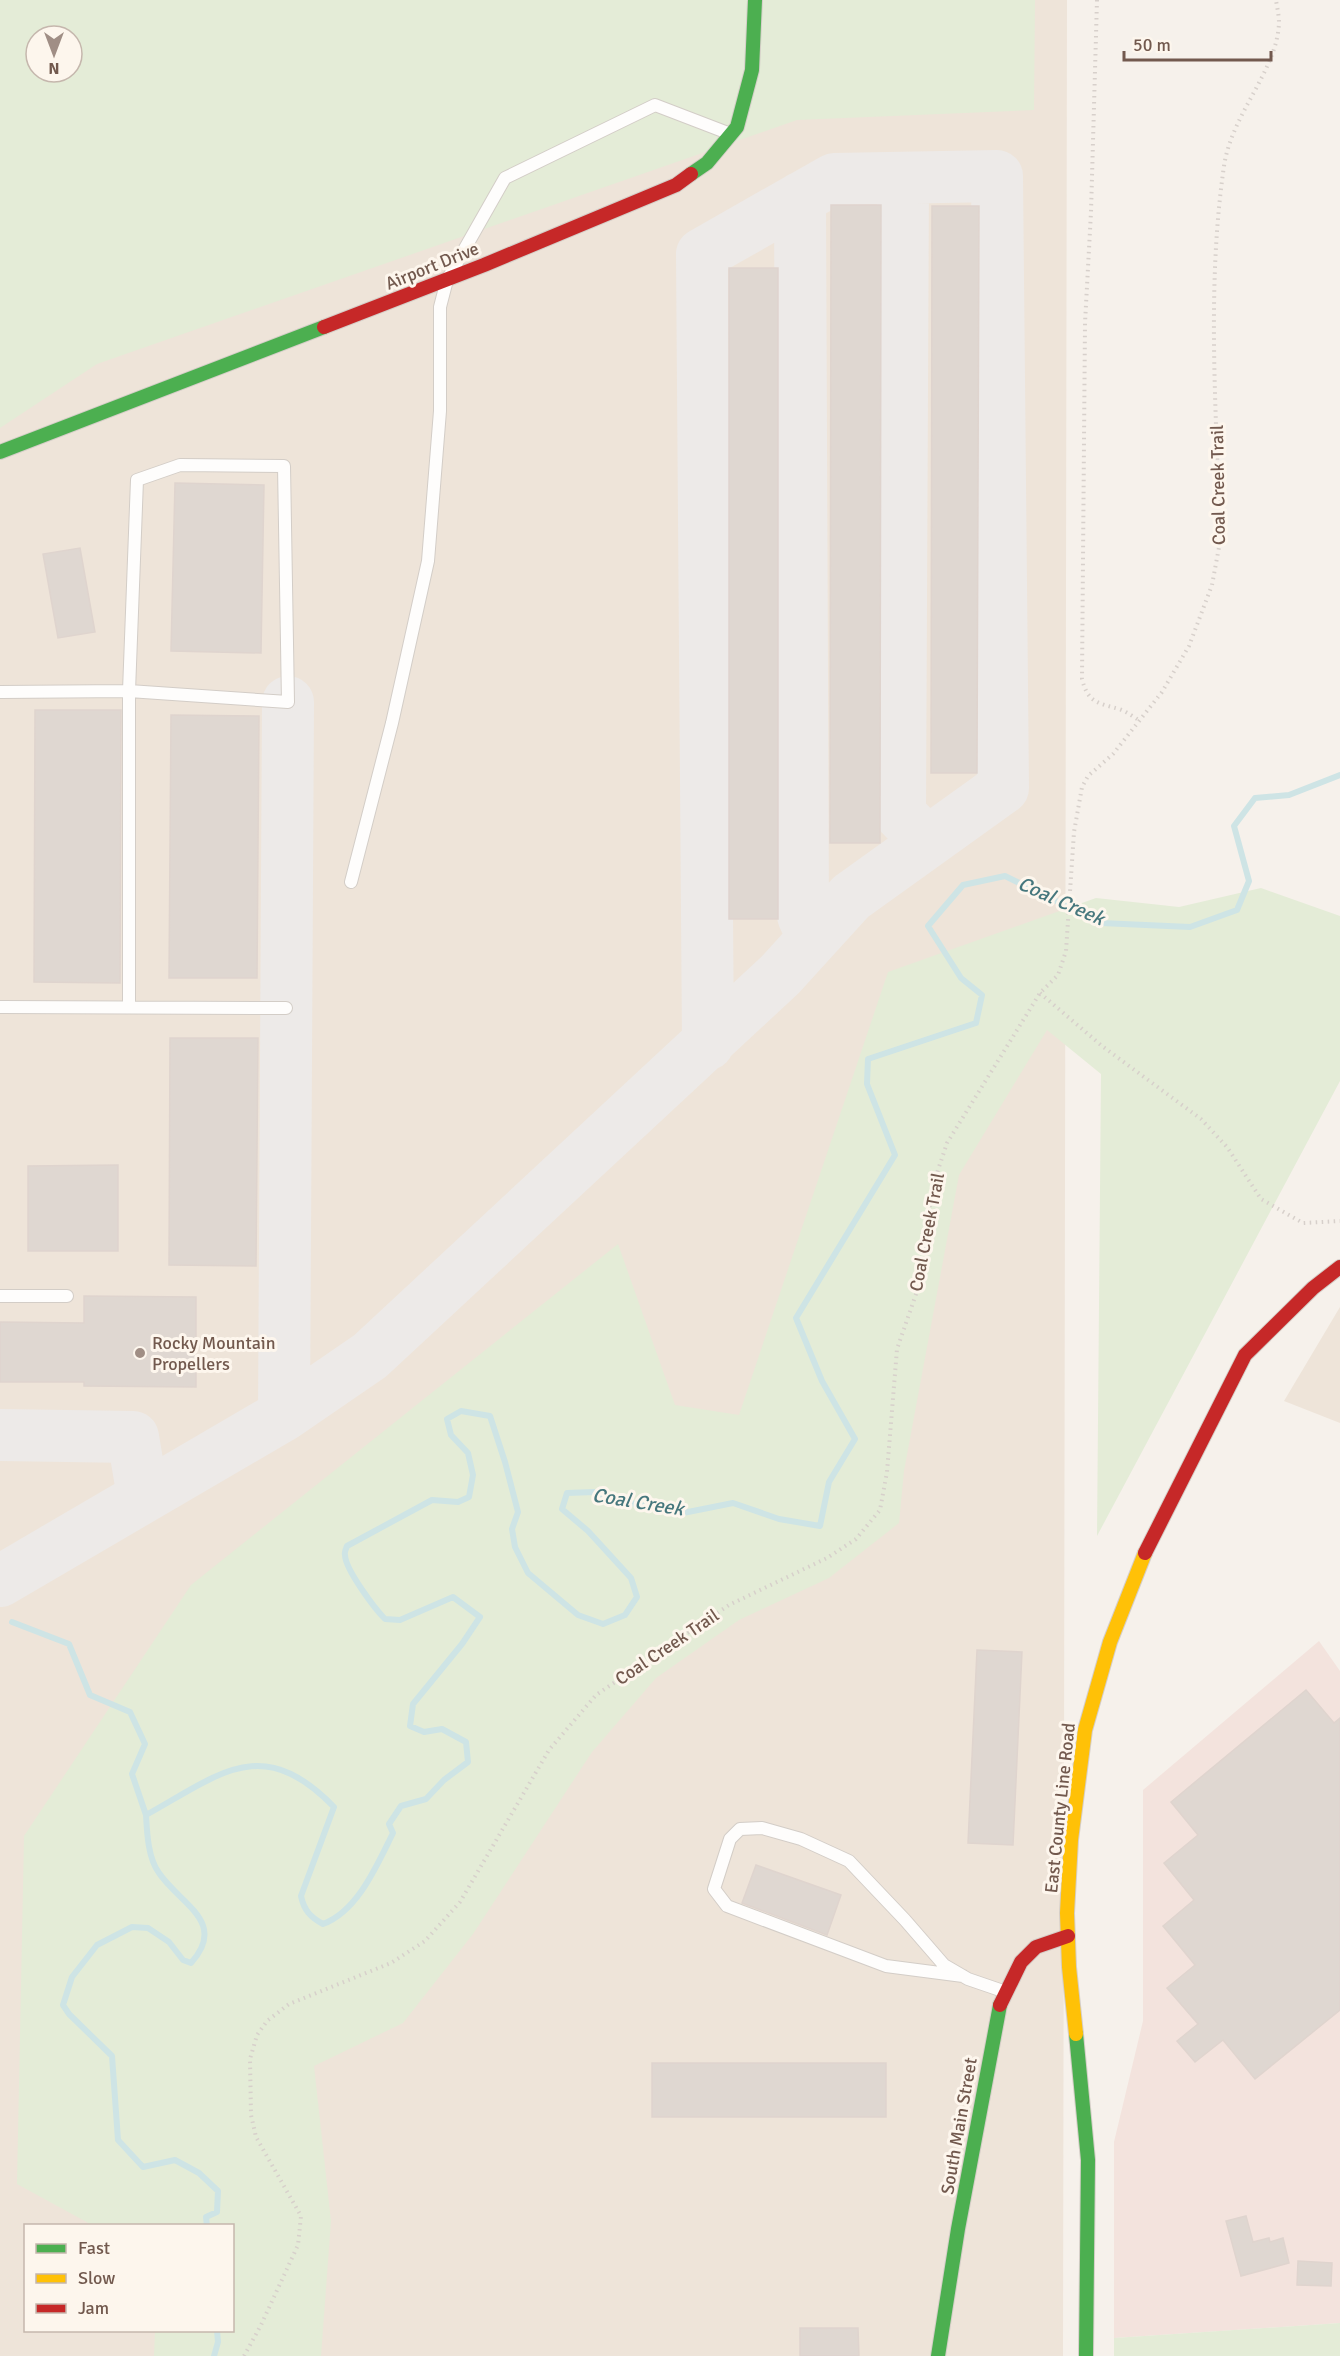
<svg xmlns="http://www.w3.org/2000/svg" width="1340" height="2356" font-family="Signika,sans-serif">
<rect width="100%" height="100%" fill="#f6f1eb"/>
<path fill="#eee4d9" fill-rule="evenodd" d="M 0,0 L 1067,0 L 1063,2356 L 0,2356 ZM 36,36 L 72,36 L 72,72 L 36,72 ZM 26,2226 L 232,2226 L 232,2330 L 26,2330 Z
M 1340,1307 L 1340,1423 L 1284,1401 Z"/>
<path fill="#f3e3dd" d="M 1319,1641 L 1340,1671 L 1340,2323 L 1114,2338 L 1114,2142 L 1143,2021 L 1143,1790 Z"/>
<path fill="#e4ecd7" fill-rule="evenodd" d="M 0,0 L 1035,0 L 1034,110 L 797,120 L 97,364 L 0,428 ZM 36,36 L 72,36 L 72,72 L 36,72 Z
M 1261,888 L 1340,916 L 1340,1081 L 1097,1536 L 1101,1074 L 1047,1030 L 959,1175 L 904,1471 L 899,1523 L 829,1578 L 739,1620 L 656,1678 L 592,1752 L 473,1934 L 403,2023 L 314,2066 L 331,2221 L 321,2356 L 154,2356 L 155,2331 L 232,2330 L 232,2226 L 92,2225 L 17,2184 L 24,1836 L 191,1585 L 618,1244 L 675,1405 L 739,1415 L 888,972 L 1096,898 L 1179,907 Z
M 1340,2323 L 1340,2356 L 1114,2356 L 1114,2338 Z"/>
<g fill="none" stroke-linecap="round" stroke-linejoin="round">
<path stroke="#cee4e5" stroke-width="6" d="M 12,1622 L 69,1644 L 90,1695 L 130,1712 L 145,1744 L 132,1774 L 146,1815
M 207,2226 L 206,2217 L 217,2212 L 218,2191 L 199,2173 L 175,2160 L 143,2167 L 118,2140 L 112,2056 L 69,2014 L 63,2005 L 72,1977 L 97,1945 L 132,1927 L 148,1928 L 169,1942 L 183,1960 L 191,1963 C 228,1922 180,1904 159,1873 C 148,1858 147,1833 146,1815 C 220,1774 262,1733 334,1807 L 301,1896 C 304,1910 310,1917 323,1924 C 358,1911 377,1865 393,1833 L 389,1824 L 401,1806 L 426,1799 L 444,1780 L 468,1762 L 466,1742 L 442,1729 L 424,1732 L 410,1726 L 413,1704 L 462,1644 L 480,1617 L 453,1597 L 400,1620 L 385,1619 C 375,1609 345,1569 345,1555 C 344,1552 346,1549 347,1546 L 432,1500 L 458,1502 L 469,1497 L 473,1475 L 468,1453 L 451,1435 L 447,1419 L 461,1411 L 490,1416 L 505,1462 L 518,1512 L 512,1529 L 515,1547 L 528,1573 L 578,1615 L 603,1624 L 625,1615 L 637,1597 L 631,1578 L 588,1531 L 562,1509 L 567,1493 L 594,1492 L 615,1500 L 683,1513 L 733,1503 L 779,1519 L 820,1526 L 829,1482 L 855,1439 L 822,1381 L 796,1318 L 895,1155 L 867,1084 L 868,1059 L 976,1023 L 982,995 L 961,978 L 928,926 L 963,885 L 1005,876 L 1101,923 L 1190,927 L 1237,910 L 1249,881 L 1234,826 L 1255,798 L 1289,795 L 1340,775
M 214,2356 L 218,2342 L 217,2330"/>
<path stroke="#edeae8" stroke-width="52" d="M 903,178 L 900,814 L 927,842
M 800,198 L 803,916 L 813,938
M 284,1415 L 288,702
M 0,1435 L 133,1437 L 143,1497
M 0,1581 L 284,1415 L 370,1356 L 780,975 L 851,897 L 1003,788 L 997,176 L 834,179 L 702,254 L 708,1044"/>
</g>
<path fill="#dfd7d1" stroke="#dfd4ce" stroke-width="1.5" d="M 831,205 L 881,205 L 880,843 L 830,843 Z
M 932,206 L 979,206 L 977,773 L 931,773 Z
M 729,268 L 778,268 L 778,919 L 729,919 Z
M 175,483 L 264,485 L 261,653 L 171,651 Z
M 80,548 L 95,632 L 58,638 L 43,554 Z
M 35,710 L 121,710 L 120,983 L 34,982 Z
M 171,715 L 259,716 L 257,978 L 169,978 Z
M 170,1038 L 258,1038 L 256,1266 L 169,1265 Z
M 118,1165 L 118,1251 L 28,1251 L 28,1166 Z
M 84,1296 L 196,1297 L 196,1387 L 84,1386 L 84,1382 L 0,1382 L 0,1322 L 84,1323 Z
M 977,1650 L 1022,1652 L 1013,1845 L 968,1843 Z
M 1306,1690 L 1334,1723 L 1340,1718 L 1340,2010 L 1255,2079 L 1223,2040 L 1195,2062 L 1177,2041 L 1198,2024 L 1167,1988 L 1195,1965 L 1163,1926 L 1194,1900 L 1164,1863 L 1198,1835 L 1171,1802 Z
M 756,1865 L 841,1895 L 827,1935 L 742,1903 Z
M 652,2063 L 886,2063 L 886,2117 L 652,2117 Z
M 1246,2216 L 1253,2242 L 1269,2238 L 1270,2242 L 1283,2238 L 1289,2263 L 1241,2276 L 1226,2221 Z
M 1298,2261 L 1332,2263 L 1331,2286 L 1297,2285 Z
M 800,2328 L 858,2328 L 859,2356 L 800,2356 Z"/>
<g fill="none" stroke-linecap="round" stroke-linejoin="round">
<defs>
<path id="lane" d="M 0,692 L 129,691 L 288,702 L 284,466 L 180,465 L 137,480 L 129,691 L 129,1007
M 351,882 L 392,723 L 428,561 L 440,411 L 440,307 L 447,280 L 505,178 L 655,105 L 728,133
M 0,1007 L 286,1008
M 0,1296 L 67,1296
M 963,1976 L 886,1966 L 727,1906 L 714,1889 L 730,1839 L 740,1829 L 762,1828 L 801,1839 L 849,1861 L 905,1920 L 944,1965 L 968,1979 L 1003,1991"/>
<path id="fast" d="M 691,174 L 707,163 L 737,127 L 752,70 L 755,0
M 0,452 L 324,327
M 1076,2034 L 1088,2160 L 1086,2356
M 938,2356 L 958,2229 L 1000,2005"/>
<path id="slow" d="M 1076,2034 L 1069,1967 L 1067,1913 L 1071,1840 L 1085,1730 L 1110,1642 L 1145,1553"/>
<path id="jam" d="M 324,327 L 484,265 L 676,185 L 691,174
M 1145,1553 L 1245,1355 L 1313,1288 L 1340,1267
M 1000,2005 L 1021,1962 L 1036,1947 L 1068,1936"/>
</defs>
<use href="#lane" stroke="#d3cdc7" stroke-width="14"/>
<use href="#fast" stroke="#d5cec8" stroke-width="16"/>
<use href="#slow" stroke="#d5cec8" stroke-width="16"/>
<use href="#jam" stroke="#d5cec8" stroke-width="16"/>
<path stroke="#d7d0cb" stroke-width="4" stroke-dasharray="1.5 4.5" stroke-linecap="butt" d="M 1097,0 L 1091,212 L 1085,323 L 1082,679 C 1088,703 1098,703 1119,709 C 1127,712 1134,717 1140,721
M 1040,993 L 1102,1046 L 1201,1119 L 1227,1147 L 1261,1199 L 1303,1223 L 1340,1221
M 244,2356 L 261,2325 L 298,2245 L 301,2216 L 256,2137 L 251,2115 L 250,2059 L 257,2035 L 267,2021 L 289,2004 L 391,1963 L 425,1941 L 460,1902 L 549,1750 L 596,1695 L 729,1605 L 827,1558 L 856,1539 L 880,1510 L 887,1472 L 897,1349 L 924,1271 L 928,1215 L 936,1176 L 947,1143 L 1040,993 L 1058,975 L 1066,951 L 1074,832 L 1082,787 L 1088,776 L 1113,754 L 1162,692 L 1189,646 L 1212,585 L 1220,542 C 1217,417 1206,290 1224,166 C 1232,113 1277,71 1279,23 C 1279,15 1277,7 1276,0"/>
<use href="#lane" stroke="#fefdfc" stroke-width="12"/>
<use href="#fast" stroke="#4caf50" stroke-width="14"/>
<use href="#slow" stroke="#ffc107" stroke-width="14"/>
<use href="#jam" stroke="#c62828" stroke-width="14"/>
</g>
<circle fill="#a08e85" stroke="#fdf6ed" stroke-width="2" cx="140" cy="1353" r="6"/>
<g text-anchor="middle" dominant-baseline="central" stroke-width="6" stroke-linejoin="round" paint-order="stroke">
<g font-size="18" fill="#72594e" stroke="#fdf6ed">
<text transform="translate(432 266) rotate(-22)">Airport Drive</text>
<text transform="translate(1218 485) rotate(-91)">Coal Creek Trail</text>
<text transform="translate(927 1232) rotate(-79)">Coal Creek Trail</text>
<text transform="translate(667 1647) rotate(-34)">Coal Creek Trail</text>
<text transform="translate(1060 1808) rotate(-84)">East County Line Road</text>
<text transform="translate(959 2126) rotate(-80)">South Main Street</text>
</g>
<g font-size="18" fill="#72594e" stroke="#fdf6ed" text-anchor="start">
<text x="152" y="1343">Rocky Mountain<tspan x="152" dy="21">Propellers</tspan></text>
</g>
<g font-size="20" font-style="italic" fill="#46777d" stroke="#fdf6ed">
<text transform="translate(1061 901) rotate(24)">Coal Creek</text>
<text transform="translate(638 1502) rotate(9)">Coal Creek</text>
</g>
</g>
<rect x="24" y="2224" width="210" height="108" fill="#fdf6ed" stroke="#c5b7ad" stroke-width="1.5"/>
<rect x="36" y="2244" width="30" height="9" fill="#4caf50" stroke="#c5b7ad" stroke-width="1.5"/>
<text x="78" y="2254" font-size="18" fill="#72594e">Fast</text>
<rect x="36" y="2274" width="30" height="9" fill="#ffc107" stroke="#c5b7ad" stroke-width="1.5"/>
<text x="78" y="2284" font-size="18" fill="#72594e">Slow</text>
<rect x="36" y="2304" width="30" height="9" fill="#c62828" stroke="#c5b7ad" stroke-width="1.5"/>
<text x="78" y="2314" font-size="18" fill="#72594e">Jam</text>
<g transform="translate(54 54) rotate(180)"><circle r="28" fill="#fdf6ed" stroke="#c5b7ad" stroke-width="1.5"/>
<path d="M0-4.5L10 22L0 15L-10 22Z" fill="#a08e85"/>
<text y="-9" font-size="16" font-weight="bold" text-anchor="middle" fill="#72594e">N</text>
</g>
<path d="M1124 51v9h147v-9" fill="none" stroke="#72594e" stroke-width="3"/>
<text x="1133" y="51" font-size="18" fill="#72594e" stroke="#fdf6ed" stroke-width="4.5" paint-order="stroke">50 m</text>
</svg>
